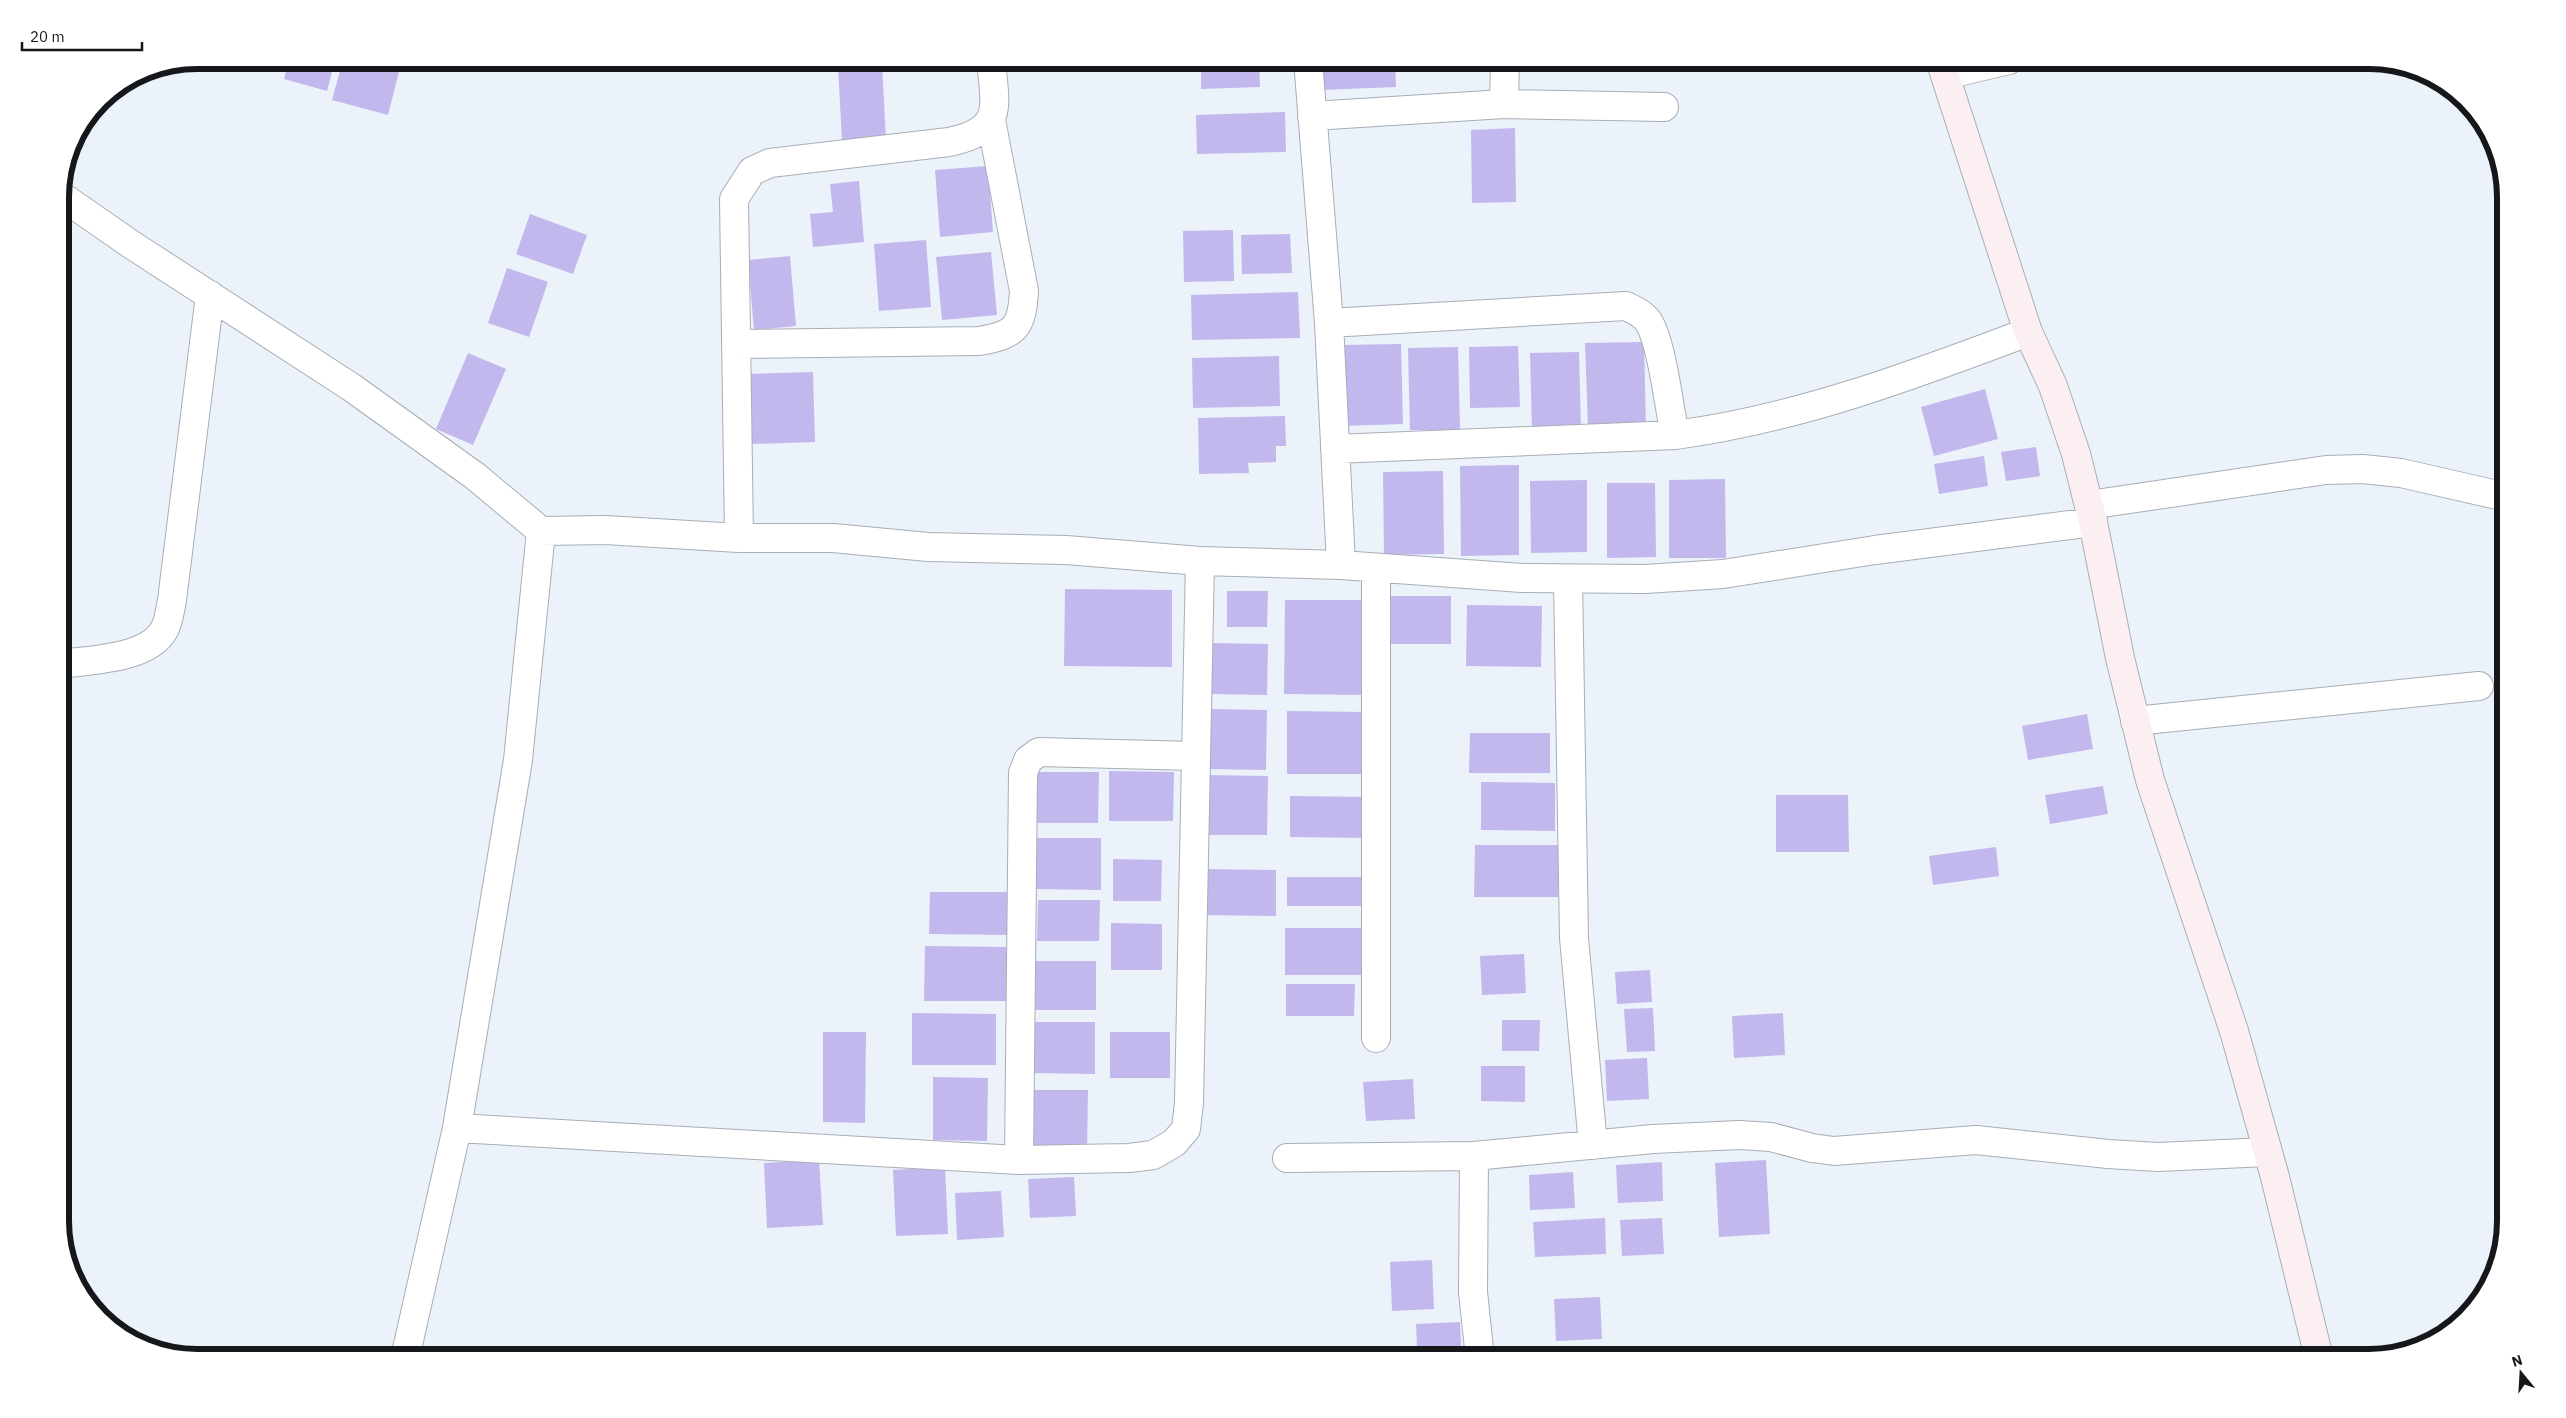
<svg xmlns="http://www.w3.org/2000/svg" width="2566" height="1418" font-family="'IBM Plex Sans',sans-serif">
<rect width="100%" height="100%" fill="#ebf2fa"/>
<path fill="#c2b8ed" d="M 207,60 L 221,60 L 221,64 Z
M 289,60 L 335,60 L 327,91 L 284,79 Z
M 343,60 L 402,60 L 388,115 L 332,100 Z
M 1201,60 L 1259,60 L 1260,87 L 1201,89 Z
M 1320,60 L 1395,60 L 1396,87 L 1321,90 Z
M 882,64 L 886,139 L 842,141 L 838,66 Z
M 1285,112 L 1286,152 L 1197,154 L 1196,115 Z
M 1515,128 L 1516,202 L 1472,203 L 1471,130 Z
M 988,166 L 993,232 L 940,237 L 935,170 Z
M 859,181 L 864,242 L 813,247 L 810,214 L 833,212 L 830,184 Z
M 530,214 L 587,235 L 573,274 L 516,254 Z
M 1233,230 L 1234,281 L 1184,282 L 1183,231 Z
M 1290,234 L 1292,273 L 1242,274 L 1241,235 Z
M 926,240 L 931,307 L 879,311 L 874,244 Z
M 991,252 L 997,315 L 942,320 L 936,257 Z
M 790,256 L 796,326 L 754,330 L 748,260 Z
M 507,268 L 548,282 L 529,337 L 488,323 Z
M 1298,292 L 1300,338 L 1192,340 L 1191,295 Z
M 1644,342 L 1646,428 L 1588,429 L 1585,343 Z
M 1401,344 L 1403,424 L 1342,426 L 1340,345 Z
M 1518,346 L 1520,407 L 1470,408 L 1469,347 Z
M 1458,347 L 1460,430 L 1410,430 L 1408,348 Z
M 1579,352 L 1581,429 L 1532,430 L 1530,353 Z
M 468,353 L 506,369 L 473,445 L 436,429 Z
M 1279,356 L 1280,406 L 1193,408 L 1192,358 Z
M 813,372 L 815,442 L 752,444 L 750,374 Z
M 1985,389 L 1998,439 L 1934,456 L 1921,407 Z
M 1285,416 L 1286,446 L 1276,446 L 1276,462 L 1248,463 L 1249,473 L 1199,474 L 1198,418 Z
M 2036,447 L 2040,476 L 2006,481 L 2001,452 Z
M 1984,456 L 1988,486 L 1939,494 L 1934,464 Z
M 1519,465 L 1519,555 L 1461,556 L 1460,466 Z
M 1443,471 L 1444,554 L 1384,555 L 1383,472 Z
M 1725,479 L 1726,558 L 1669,558 L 1669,480 Z
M 1587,480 L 1587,552 L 1531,553 L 1530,481 Z
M 1607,483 L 1655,483 L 1656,557 L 1607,558 Z
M 1065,589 L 1172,590 L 1172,667 L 1064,666 Z
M 1227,591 L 1268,591 L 1267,627 L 1227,627 Z
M 1384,596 L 1451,596 L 1451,644 L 1384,644 Z
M 1285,600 L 1367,600 L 1366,695 L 1284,694 Z
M 1467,605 L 1542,606 L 1541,667 L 1466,666 Z
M 1209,643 L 1268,644 L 1267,695 L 1209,694 Z
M 1209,709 L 1267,710 L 1266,770 L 1208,769 Z
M 1287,711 L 1364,712 L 1363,774 L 1287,774 Z
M 2087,714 L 2093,749 L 2028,760 L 2022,726 Z
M 1470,733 L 1550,733 L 1550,773 L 1469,773 Z
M 1109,771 L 1174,772 L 1173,821 L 1109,821 Z
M 1036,772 L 1099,772 L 1098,823 L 1035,823 Z
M 1205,775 L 1268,776 L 1267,835 L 1204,835 Z
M 1481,782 L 1555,783 L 1555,831 L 1481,830 Z
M 2103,786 L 2108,814 L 2050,824 L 2045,795 Z
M 1776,795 L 1848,795 L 1849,852 L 1776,852 Z
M 1290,796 L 1370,797 L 1369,838 L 1290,837 Z
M 1035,838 L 1101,838 L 1101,890 L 1035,889 Z
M 1475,845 L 1559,845 L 1558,897 L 1474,897 Z
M 1996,847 L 1999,876 L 1933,885 L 1929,856 Z
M 1113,859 L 1162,860 L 1161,901 L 1113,901 Z
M 1203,869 L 1276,870 L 1276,916 L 1203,915 Z
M 1287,877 L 1362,877 L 1361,906 L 1287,906 Z
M 930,892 L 1014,892 L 1013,935 L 929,934 Z
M 1038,900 L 1100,900 L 1099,941 L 1037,941 Z
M 1111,923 L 1162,924 L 1162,970 L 1111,970 Z
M 1285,928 L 1362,928 L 1362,975 L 1285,975 Z
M 925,946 L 1010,947 L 1009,1001 L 924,1001 Z
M 1524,954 L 1526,993 L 1482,995 L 1480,956 Z
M 1036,961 L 1096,961 L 1096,1010 L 1035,1010 Z
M 1650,970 L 1652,1002 L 1617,1004 L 1615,972 Z
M 1286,984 L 1355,984 L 1354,1016 L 1286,1016 Z
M 1653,1008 L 1655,1051 L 1627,1052 L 1624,1009 Z
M 912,1013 L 996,1014 L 996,1065 L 912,1065 Z
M 1783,1013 L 1785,1055 L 1734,1058 L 1732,1016 Z
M 1502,1020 L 1540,1020 L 1539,1051 L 1502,1051 Z
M 1031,1022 L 1095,1022 L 1095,1074 L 1031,1073 Z
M 823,1032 L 866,1032 L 865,1123 L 823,1122 Z
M 1110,1032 L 1170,1032 L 1170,1078 L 1110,1078 Z
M 1647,1058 L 1649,1099 L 1607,1101 L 1605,1060 Z
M 1481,1066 L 1525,1066 L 1525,1102 L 1481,1101 Z
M 933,1077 L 988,1078 L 987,1141 L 933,1140 Z
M 1413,1079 L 1415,1119 L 1366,1121 L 1363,1082 Z
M 1027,1090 L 1088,1090 L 1087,1151 L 1027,1150 Z
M 819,1160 L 823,1225 L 767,1228 L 764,1163 Z
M 1766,1160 L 1770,1234 L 1719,1237 L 1715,1163 Z
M 1662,1162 L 1663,1201 L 1618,1203 L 1616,1165 Z
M 945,1167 L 948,1234 L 896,1236 L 893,1170 Z
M 1573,1172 L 1575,1208 L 1530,1210 L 1529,1175 Z
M 1074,1177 L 1076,1216 L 1030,1218 L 1028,1179 Z
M 1001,1191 L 1004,1237 L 957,1240 L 955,1193 Z
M 1605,1218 L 1606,1254 L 1535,1257 L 1533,1222 Z
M 1662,1218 L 1664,1254 L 1622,1256 L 1620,1220 Z
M 1432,1260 L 1434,1309 L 1392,1311 L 1390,1262 Z
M 1600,1297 L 1602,1339 L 1556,1341 L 1554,1299 Z
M 1460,1322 L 1461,1347 L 1417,1349 L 1416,1324 Z"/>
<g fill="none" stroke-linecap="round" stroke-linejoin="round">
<defs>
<path id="street" d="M 1308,60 L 1329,323 L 1341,565
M 1945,75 L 2009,60
M 1504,104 L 1505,60
M 1312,116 L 1504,104 L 1664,107
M 60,195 L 132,245 L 351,387 L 475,476 L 541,531 L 605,530 L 739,538 L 833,538 L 928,547 L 1066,550 L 1200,561 L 1341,565 L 1522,578 L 1645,579 L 1723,574 L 1875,550 L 2093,522
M 1329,323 L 1626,306 C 1634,310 1642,313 1648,321 C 1662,342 1669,408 1675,435
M 736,344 L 979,341 C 1015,335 1022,328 1024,291 L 991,120
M 1335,449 L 1675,435 C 1797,419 1914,375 2028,332
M 2089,505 L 2326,470 L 2363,469 L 2401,473 L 2506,497
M 739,538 L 734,199 L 752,171 L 770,163 L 949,142 C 1005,130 995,107 991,60
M 1568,579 L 1574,938 L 1593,1145
M 60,664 C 90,660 148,659 164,630 C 169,622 170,609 172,600 L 210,295
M 2135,721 L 2479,686
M 1376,1038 L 1376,568
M 457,1128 L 1019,1160 L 1129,1158 L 1153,1155 L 1174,1143 L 1186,1129 L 1189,1103 L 1200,561
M 1474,1156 L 1473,1292 L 1480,1358
M 1287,1158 L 1474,1156 L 1653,1139 L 1739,1135 L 1771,1137 L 1812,1148 L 1834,1151 L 1976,1140 L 2108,1154 L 2158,1157 L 2267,1152
M 1019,1160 L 1023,773 L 1028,760 L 1039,752 L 1194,756
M 405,1358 L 457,1128 L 518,760 L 541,531"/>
<path id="secondary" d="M 1940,60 L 2028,332 L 2053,386 L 2076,454 L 2093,522 L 2120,658 L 2150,780 L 2234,1031 L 2275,1177 L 2319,1358"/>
</defs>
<use href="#street" stroke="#a8aeb6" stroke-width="30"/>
<use href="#secondary" stroke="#a8aeb6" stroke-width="30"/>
<use href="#street" stroke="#fff" stroke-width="28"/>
<use href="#secondary" stroke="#fbeff1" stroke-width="28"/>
</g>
<path d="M0 0H2566V1418H0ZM197 69H2369A128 128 0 0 1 2497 197V1221A128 128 0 0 1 2369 1349H197A128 128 0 0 1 69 1221V197A128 128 0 0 1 197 69Z" fill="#fff" fill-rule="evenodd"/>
<path fill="none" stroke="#15171a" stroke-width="6" d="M197 69H2369A128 128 0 0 1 2497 197V1221A128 128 0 0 1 2369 1349H197A128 128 0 0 1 69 1221V197A128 128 0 0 1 197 69Z"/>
<g transform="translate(2521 1373) rotate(342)" stroke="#ffffff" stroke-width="4" paint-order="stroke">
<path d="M0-4L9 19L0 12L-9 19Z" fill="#15171a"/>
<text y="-8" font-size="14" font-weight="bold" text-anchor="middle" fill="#15171a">N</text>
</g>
<path d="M22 42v8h120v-8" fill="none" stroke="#15171a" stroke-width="2.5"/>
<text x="30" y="42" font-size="15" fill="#15171a" stroke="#ffffff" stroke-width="4" paint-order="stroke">20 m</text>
</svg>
